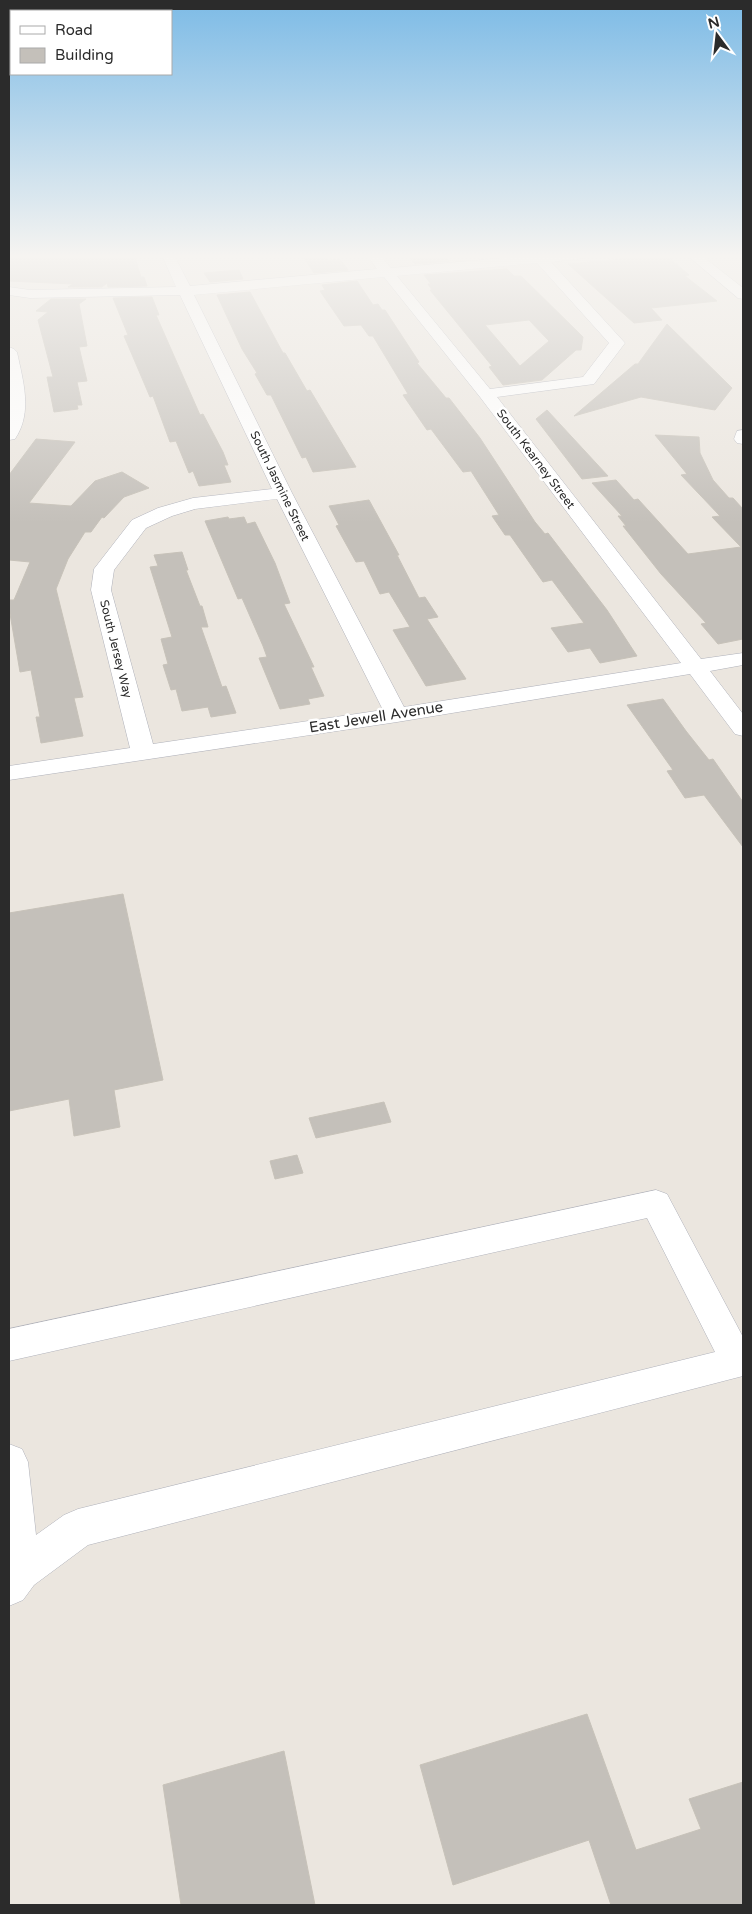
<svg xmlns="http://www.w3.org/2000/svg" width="752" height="1914" font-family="'Varela Round',sans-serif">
<rect width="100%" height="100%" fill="#ebe6df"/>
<path fill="#c4c0ba" stroke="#c7c2b9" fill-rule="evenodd" d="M 9,255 L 134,255 L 141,277 L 144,277 L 147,286 L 108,287 L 107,283 L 102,287 L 68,287 L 73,284 L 9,281 Z
M 302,255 L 323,255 L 328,260 L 340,259 L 348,270 L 314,273 Z
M 407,255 L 444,255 L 449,261 L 415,264 Z
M 666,255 L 689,275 L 685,276 L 717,301 L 651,308 L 662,320 L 634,323 L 568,264 Z
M 507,269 L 514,276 L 521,276 L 583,337 L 581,350 L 576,350 L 542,380 L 503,385 L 489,367 L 492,366 L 430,290 L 432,290 L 428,284 L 431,284 L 424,275 ZM 529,320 L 549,341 L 520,366 L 485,325 Z
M 239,270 L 243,279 L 210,282 L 204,273 Z
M 357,281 L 373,305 L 378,304 L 382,310 L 385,310 L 419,362 L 417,363 L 446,398 L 449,398 L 480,438 L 535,522 L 545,534 L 548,533 L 607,610 L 637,656 L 600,663 L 590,648 L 568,652 L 551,628 L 584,623 L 552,580 L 543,582 L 510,535 L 505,535 L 492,516 L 499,515 L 471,471 L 463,472 L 431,429 L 427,430 L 403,395 L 408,394 L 373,336 L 369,336 L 361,325 L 344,326 L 320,291 L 325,290 L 322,285 Z
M 250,292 L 283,353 L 285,353 L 307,391 L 310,390 L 356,467 L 313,472 L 306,457 L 302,458 L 271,395 L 267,395 L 255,374 L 257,373 L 242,349 L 217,295 Z
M 152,297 L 159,315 L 156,315 L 200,415 L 203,414 L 223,452 L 228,465 L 224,465 L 231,482 L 199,486 L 193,471 L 189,473 L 176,441 L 170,442 L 153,396 L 150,397 L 133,357 L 124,336 L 128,335 L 113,298 Z
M 51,299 L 86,299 L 79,304 L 87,346 L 79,347 L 87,381 L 77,382 L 82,405 L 77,405 L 78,409 L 54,412 L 47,377 L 53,377 L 38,320 L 48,312 L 36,311 Z
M 667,324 L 732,388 L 715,410 L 641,397 L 574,416 L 635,364 L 638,364 Z
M 547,410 L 608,476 L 582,479 L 536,419 Z
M 655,435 L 699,437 L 700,453 L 713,480 L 729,498 L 733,498 L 743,509 L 743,639 L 718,644 L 701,624 L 706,623 L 661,574 L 623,526 L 626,526 L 618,516 L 622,516 L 592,483 L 616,480 L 634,500 L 638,499 L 688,554 L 741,547 L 712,517 L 720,516 L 681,475 L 687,474 Z
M 36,439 L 75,442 L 29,503 L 71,506 L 95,481 L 122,472 L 149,488 L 124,497 L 104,518 L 102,517 L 91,532 L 85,532 L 68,559 L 56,589 L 83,697 L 74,698 L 83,736 L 41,743 L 36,717 L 40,717 L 31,670 L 20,672 L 9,608 L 9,600 L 14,600 L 30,562 L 9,560 L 9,475 Z
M 369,500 L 399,555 L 397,555 L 419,598 L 425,597 L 438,617 L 427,619 L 466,679 L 426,686 L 393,630 L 410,627 L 389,592 L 380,594 L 364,561 L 356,562 L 336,526 L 339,525 L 329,506 Z
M 228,517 L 229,519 L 244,517 L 247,524 L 255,522 L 275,563 L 290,603 L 284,604 L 314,667 L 311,667 L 324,696 L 308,699 L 310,704 L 280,709 L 259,658 L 267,657 L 263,646 L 242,598 L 238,599 L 205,521 Z
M 182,552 L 188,570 L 186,570 L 200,606 L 202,606 L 208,627 L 201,627 L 222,687 L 226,686 L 236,713 L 211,717 L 208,707 L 182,711 L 176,689 L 171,690 L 163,665 L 168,664 L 161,639 L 172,637 L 150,567 L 158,566 L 154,555 Z
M 663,699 L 686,731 L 709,760 L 713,759 L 743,802 L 743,847 L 704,795 L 685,798 L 667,771 L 673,770 L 627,705 Z
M 123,894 L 163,1080 L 114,1090 L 120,1127 L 74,1136 L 69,1099 L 9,1111 L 9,913 Z
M 384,1102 L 391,1122 L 316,1138 L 309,1118 Z
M 297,1155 L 303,1173 L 275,1179 L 270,1161 Z
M 587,1714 L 636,1850 L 701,1829 L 689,1799 L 743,1782 L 743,1905 L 611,1905 L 589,1840 L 453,1885 L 420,1765 Z
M 284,1751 L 315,1905 L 181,1905 L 163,1785 Z"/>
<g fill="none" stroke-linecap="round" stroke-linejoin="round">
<defs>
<path id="minor" d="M 162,255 L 174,255 L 190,286 L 377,269 L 367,255 L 380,255 L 391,268 L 537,255 L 584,255 L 583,258 L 551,262 L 625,343 L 594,384 L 497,397 L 701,659 L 743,653 L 743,665 L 710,671 L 743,714 L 743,736 L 735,734 L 690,674 L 397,722 L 9,780 L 9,766 L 130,748 L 91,590 L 94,569 L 132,520 L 158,508 L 193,498 L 272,489 L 180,295 L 30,298 L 9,295 L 9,287 L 30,290 L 176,287 ZM 537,263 L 609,343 L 583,377 L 490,389 L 397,276 ZM 384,277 L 480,397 L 681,663 L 404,707 L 292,493 L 194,295 ZM 277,499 L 383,710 L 153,744 L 111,590 L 114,570 L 146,528 L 172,516 L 195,509 Z
M 687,255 L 701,255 L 743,288 L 743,299 L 738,298 Z
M 9,347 L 14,349 L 17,352 C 23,381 33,412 15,439 L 9,440 Z
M 743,430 L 743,444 L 737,443 L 734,439 L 737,431 Z
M 656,1190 L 667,1194 L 743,1337 L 743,1376 L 88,1545 L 34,1585 L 23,1600 L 9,1606 L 9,1444 L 22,1449 L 28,1462 L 36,1535 L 64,1515 L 78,1509 L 715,1352 L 647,1218 L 9,1361 L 9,1329 Z"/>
</defs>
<use href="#minor" stroke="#afb1ba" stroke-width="1"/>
<use href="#minor" fill="#fff" fill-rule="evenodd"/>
</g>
<linearGradient id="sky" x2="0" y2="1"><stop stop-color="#7dbbe6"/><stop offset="0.49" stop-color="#f6f4f1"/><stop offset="1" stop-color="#f6f4f1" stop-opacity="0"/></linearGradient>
<rect width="752" height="523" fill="url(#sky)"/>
<g text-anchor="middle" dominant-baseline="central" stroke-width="5" stroke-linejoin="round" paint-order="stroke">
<g font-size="12" fill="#2b2b2b" stroke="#fff">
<text transform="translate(536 459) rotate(53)">South Kearney Street</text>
<text transform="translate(280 486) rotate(64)">South Jasmine Street</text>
<text transform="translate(116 649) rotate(76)">South Jersey Way</text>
</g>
<g font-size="15" fill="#2b2b2b" stroke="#fff">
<text transform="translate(376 717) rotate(-9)">East Jewell Avenue</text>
</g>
</g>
<rect width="752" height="1914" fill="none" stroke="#2b2b2b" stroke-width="20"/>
<rect x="10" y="10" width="162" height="65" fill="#ffffff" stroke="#aaaaaa"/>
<rect x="20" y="26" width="25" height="8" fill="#ffffff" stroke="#aaaaaa"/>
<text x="55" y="35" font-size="15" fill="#2b2b2b">Road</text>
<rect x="20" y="48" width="25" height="15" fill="#c4c0ba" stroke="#aaaaaa"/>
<text x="55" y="60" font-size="15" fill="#2b2b2b">Building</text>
<g transform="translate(717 35) rotate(345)" stroke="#ffffff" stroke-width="4" paint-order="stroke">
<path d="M0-4L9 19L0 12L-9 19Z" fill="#2b2b2b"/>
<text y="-8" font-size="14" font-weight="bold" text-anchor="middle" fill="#2b2b2b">N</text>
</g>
</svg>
